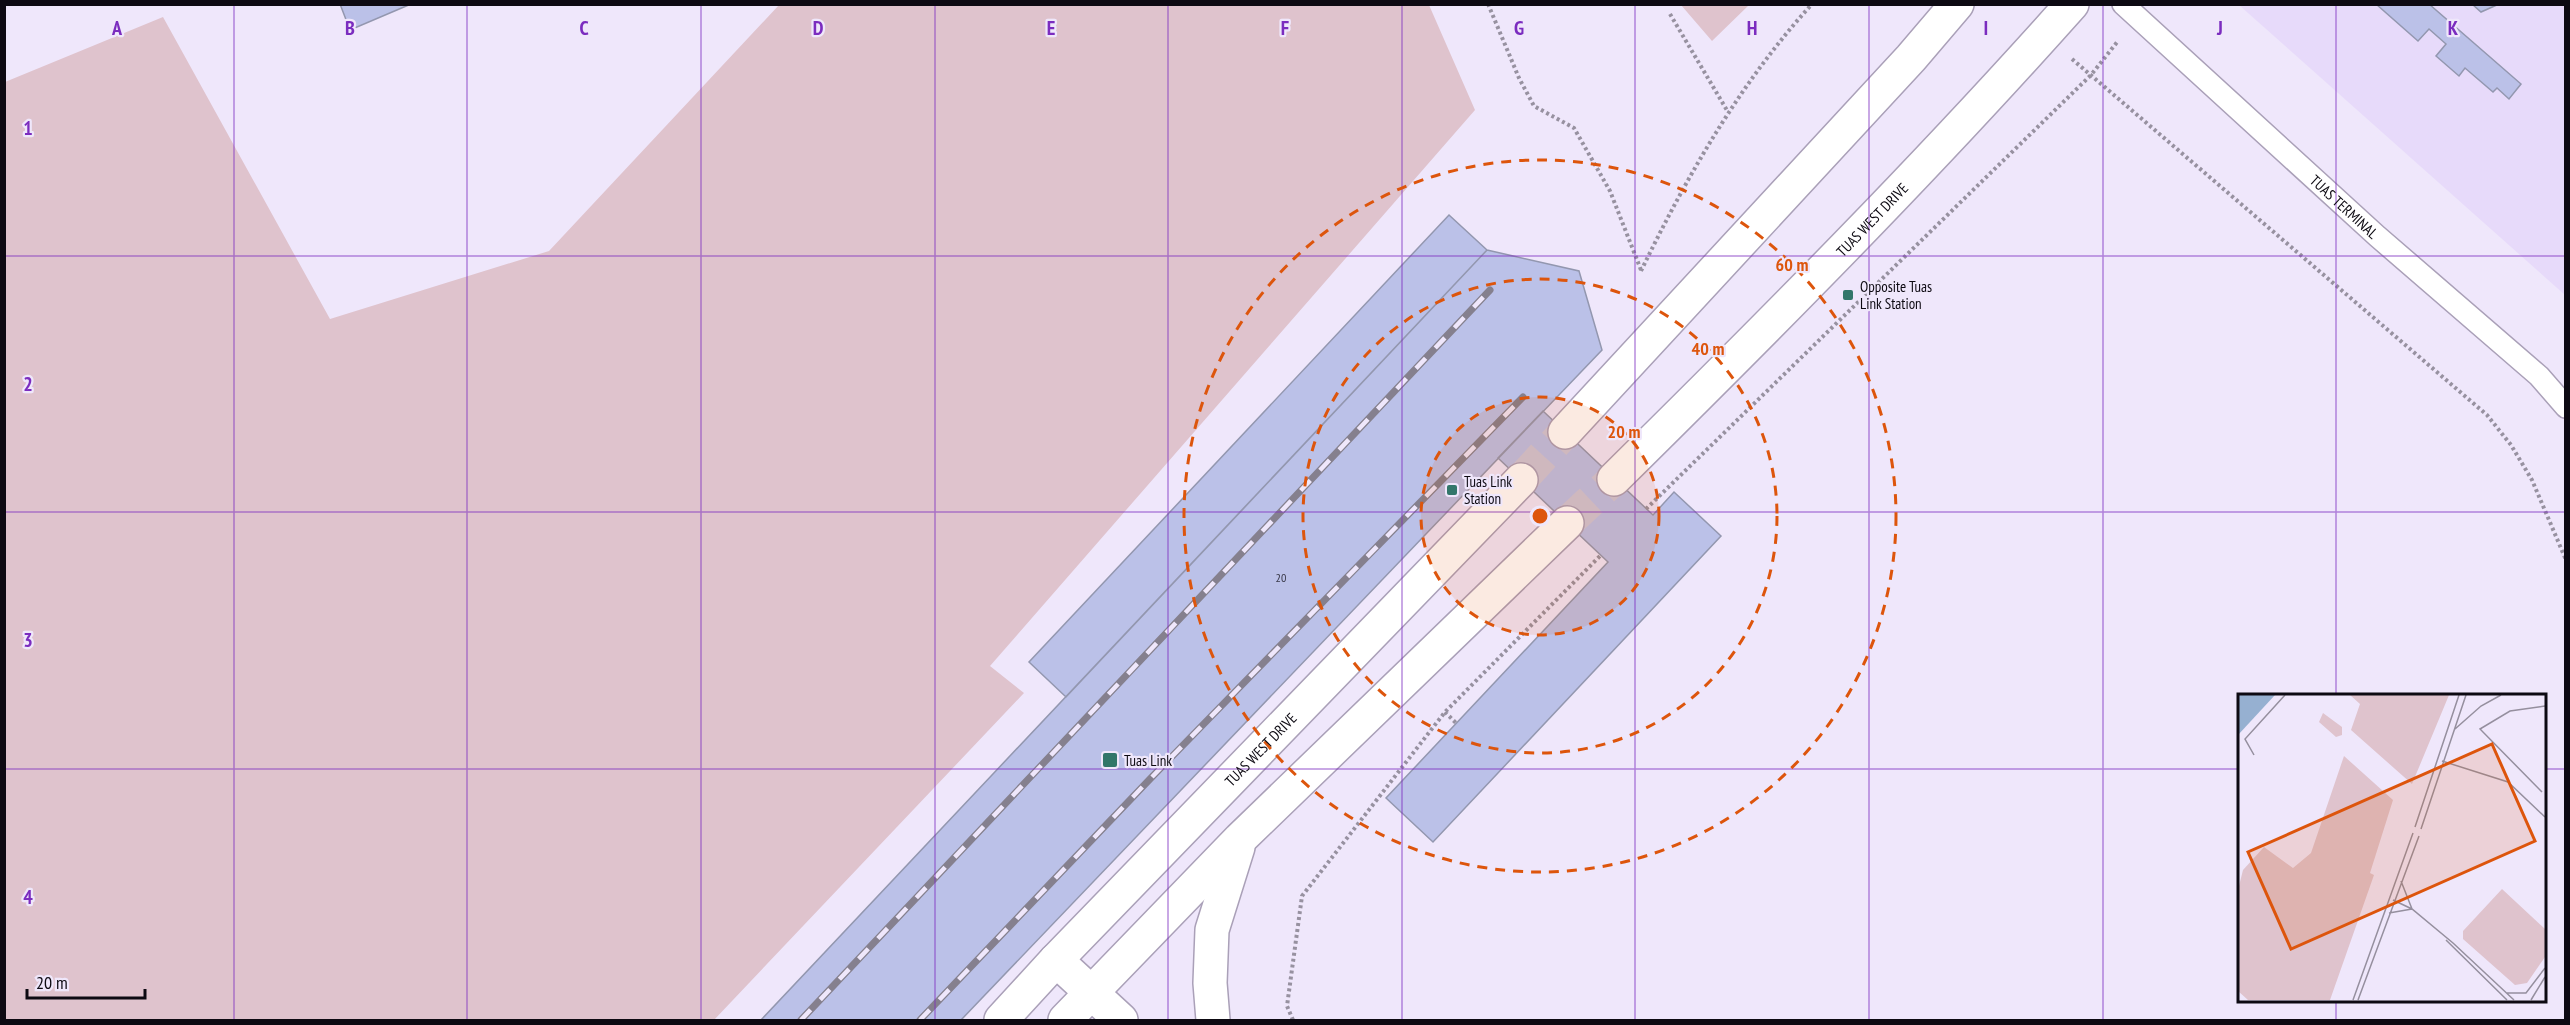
<svg xmlns="http://www.w3.org/2000/svg" width="2570" height="1025" font-family="'PT Sans Narrow',sans-serif">
<rect width="100%" height="100%" fill="#efe7fb"/>
<path fill="#e7dafa" d="M 2239,5 L 2565,5 L 2565,295 Z"/>
<path fill="#dfc3cd" d="M 779,5 L 1429,5 L 1475,110 L 990,666 L 1024,693 L 714,1020 L 5,1020 L 5,82 L 163,17 L 330,319 L 549,251 Z
M 1681,5 L 1749,5 L 1712,41 Z"/>
<path fill="#bbc1e8" stroke="#9397af" stroke-width="1.5" d="M 340,4 L 411,4 L 350,30 Z
M 2376,4 L 2429,4 L 2521,84 L 2509,99 L 2497,88 L 2493,92 L 2465,68 L 2459,76 L 2436,56 L 2446,44 L 2429,29 L 2418,41 Z
M 2472,4 L 2499,4 L 2481,12 Z
M 1449,215 L 1487,250 L 1066,697 L 1029,662 Z
M 1487,250 L 1579,271 L 1602,350 L 961,1020 L 761,1020 Z
M 1543,411 L 1653,515 L 1674,492 L 1721,536 L 1433,842 L 1386,798 L 1608,562 L 1498,458 Z"/>
<g fill="none" stroke-linecap="round" stroke-linejoin="round">
<path stroke="#cdc6d8" stroke-width="33" stroke-dasharray="33 16" stroke-linecap="butt" d="M 1521,480 L 1565,432
M 1567,523 L 1614,479"/>
<defs>
<g id="lane">
<path id="s1" d="M 2123,4 L 2377,236 L 2539,376 L 2566,407"/>
</g>
<path id="street" d="M 1056,960 L 1121,1020"/>
<g id="secondary">
<path d="M 1565,432 L 1911,58 L 1957,4"/>
<path id="s2" d="M 1614,479 C 1771,324 1925,169 2072,4"/>
<path id="s3" d="M 1001,1020 L 1056,960 L 1521,480"/>
<path d="M 1065,1020 L 1240,839 L 1567,523"/>
<path d="M 1213,1020 L 1210,983 L 1212,930 L 1238,847"/>
</g>
</defs>
<use href="#lane" stroke="#aaa0b8" stroke-width="24"/>
<use href="#street" stroke="#aaa0b8" stroke-width="36"/>
<use href="#secondary" stroke="#aaa0b8" stroke-width="36"/>
<path stroke="#9791a0" stroke-width="4" stroke-dasharray="3 3" stroke-linecap="butt" d="M 1488,4 L 1519,78 L 1534,106 L 1574,128 L 1610,191 L 1641,270
M 1670,14 L 1728,112
M 2072,59 L 2487,415 L 2511,445 L 2532,480 L 2566,560
M 1641,271 C 1687,176 1740,83 1812,4
M 1646,509 L 2091,75 L 2118,41
M 1445,712 L 1456,723
M 1293,1020 L 1287,1006 L 1302,896 L 1445,712 L 1601,555"/>
<use href="#lane" stroke="#fff" stroke-width="21"/>
<use href="#street" stroke="#fff" stroke-width="33"/>
<use href="#secondary" stroke="#fff" stroke-width="33"/>
<defs>
<path id="rail" d="M 801,1020 L 1490,290
M 920,1020 L 1150,779 L 1523,397"/>
</defs>
<use href="#rail" stroke="#85808e" stroke-width="7"/>
<use href="#rail" stroke="#efe7fb" stroke-width="4.5" stroke-dasharray="14" stroke-linecap="butt"/>
</g>
<path fill="none" stroke="#7b2cbf" stroke-width="1.5" stroke-opacity="0.55" d="M 234,4 L 234,1020M 467,4 L 467,1020M 701,4 L 701,1020M 935,4 L 935,1020M 1168,4 L 1168,1020M 1402,4 L 1402,1020M 1635,4 L 1635,1020M 1869,4 L 1869,1020M 2103,4 L 2103,1020M 2336,4 L 2336,695M 4,256 L 2566,256M 4,512 L 2566,512M 4,769 L 2240,769M 2544,769 L 2566,769M 2336,1000 L 2336,1020"/>
<circle cx="1540" cy="516" r="119" fill="#dd550c" fill-opacity=".12"/>
<g fill="none" stroke="#dd550c" stroke-width="3" stroke-dasharray="10 8">
<circle cx="1540" cy="516" r="119"/>
<circle cx="1540" cy="516" r="237"/>
<circle cx="1540" cy="516" r="356"/>
</g>
<g fill="#32766a" stroke="#efe7fb" stroke-width="2">
<rect x="1842" y="289" width="12" height="12" rx="3"/>
<rect x="1446" y="484" width="12" height="12" rx="3"/>
<rect x="1102" y="752" width="16" height="16" rx="3"/>
</g>
<g text-anchor="middle" dominant-baseline="central" stroke-width="4.5" stroke-linejoin="round" paint-order="stroke">
<g font-size="12" fill="#383848">
<text x="1281" y="577">20</text>
</g>
<g font-size="15" fill="#0d0a12" stroke="#efe7fb">
<text stroke="none"><textPath href="#s1" startOffset="300">TUAS TERMINAL</textPath></text>
<text stroke="none"><textPath href="#s2" startOffset="366">TUAS WEST DRIVE</textPath></text>
<text stroke="none"><textPath href="#s3" startOffset="375">TUAS WEST DRIVE</textPath></text>
</g>
<g font-size="15" fill="#0d0a12" stroke="#efe7fb" text-anchor="start">
<text x="1860" y="286">Opposite Tuas<tspan x="1860" dy="17">Link Station</tspan></text>
<text x="1464" y="481">Tuas Link<tspan x="1464" dy="17">Station</tspan></text>
<text x="1124" y="760">Tuas Link</text>
</g>
</g>
<g transform="translate(2238 694)">
<rect width="308" height="308" fill="#efe7fb"/>
<path d="M 112,1 L 211,1 L 174,90 L 113,36 L 122,10 ZM 85,19 L 104,33 L 104,41 L 98,43 L 81,28 ZM 106,62 L 155,106 L 132,179 L 136,181 L 92,306 L 10,306 L 0,297 L 0,196 L 5,176 L 26,153 L 55,174 L 73,159 ZM 264,195 L 307,235 L 307,263 L 289,289 L 277,291 L 225,245 L 225,237 Z" fill="#dfc3cd"/>
<path d="M 0,1 L 37,1 L 0,41 Z" fill="#96b0d1"/>
<path fill="none" stroke="#958f9e" stroke-width="1.5" d="M 217,35 L 243,12 L 263,1M 16,61 L 7,45 L 47,1M 204,67 L 270,88 L 307,123M 304,98 L 242,35 L 272,17 L 307,12M 177,133 L 221,1M 183,135 L 228,1M 163,187 L 174,215M 155,206 L 174,215 L 215,249 L 276,306M 151,219 L 174,215M 208,246 L 269,306M 269,299 L 288,299 L 307,274M 115,306 L 175,139M 120,306 L 181,142M 293,306 L 307,283"/>
<path fill="#dd550c" fill-opacity="0.15" stroke="#dd550c" stroke-width="3" d="M 254,50 L 297,147 L 53,255 L 10,158 Z"/>
<rect width="308" height="308" fill="none" stroke="#0d0a12" stroke-width="3"/>
</g>
<g font-size="20" text-anchor="middle" font-weight="bold" fill="#7b2cbf" stroke="#efe7fb" stroke-width="4.5" stroke-linejoin="round" paint-order="stroke">
<text x="117" y="35">A</text>
<text x="350" y="35">B</text>
<text x="584" y="35">C</text>
<text x="818" y="35">D</text>
<text x="1051" y="35">E</text>
<text x="1285" y="35">F</text>
<text x="1519" y="35">G</text>
<text x="1752" y="35">H</text>
<text x="1986" y="35">I</text>
<text x="2220" y="35">J</text>
<text x="2453" y="35">K</text>
<text x="28" y="135">1</text>
<text x="28" y="391">2</text>
<text x="28" y="647">3</text>
<text x="28" y="904">4</text>
</g>
<circle cx="1540" cy="516" r="9" fill="#dd550c" stroke="#efe7fb" stroke-width="3"/>
<g font-size="18" text-anchor="middle" font-weight="bold" fill="#dd550c" stroke="#efe7fb" stroke-width="4.5" stroke-linejoin="round" paint-order="stroke">
<text x="1792" y="271">60 m</text>
<text x="1708" y="355">40 m</text>
<text x="1624" y="438">20 m</text>
</g>
<rect width="2570" height="1025" fill="none" stroke="#0d0a12" stroke-width="12"/>
<path d="M27 989v9h118v-9" fill="none" stroke="#0d0a12" stroke-width="3"/>
<text x="36" y="989" font-size="18" fill="#0d0a12" stroke="#efe7fb" stroke-width="4.5" paint-order="stroke">20 m</text>
</svg>
